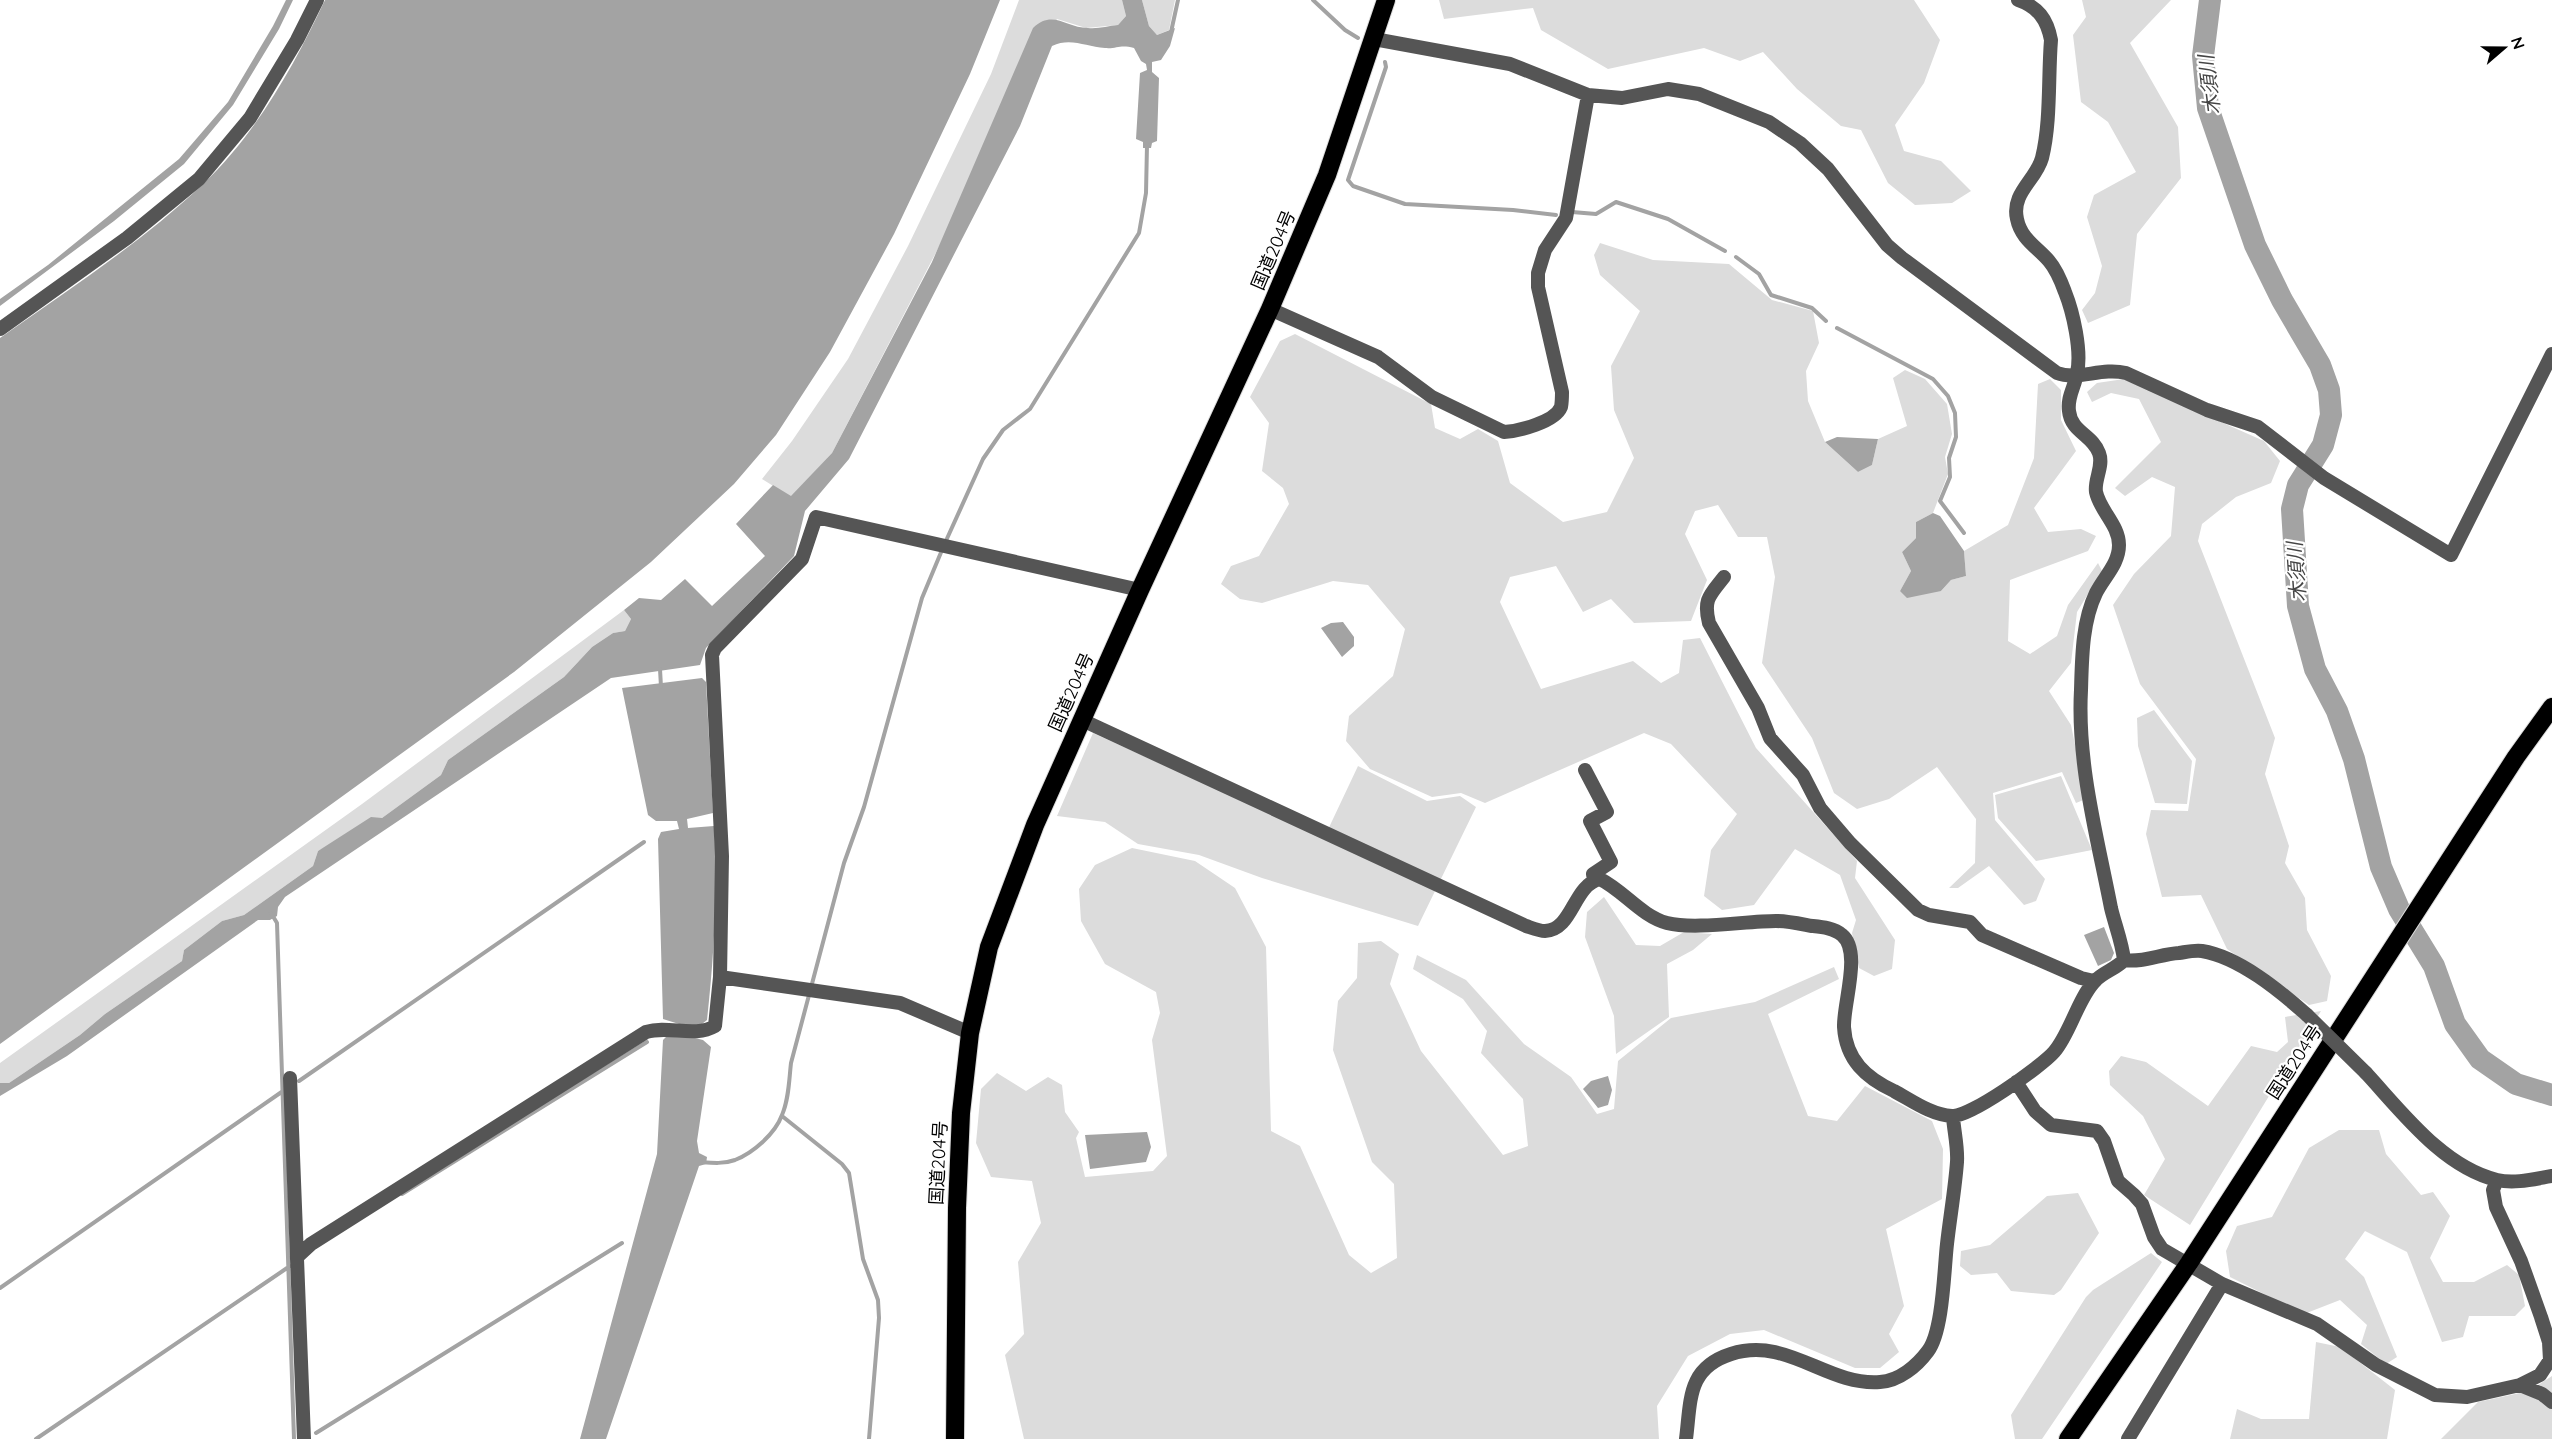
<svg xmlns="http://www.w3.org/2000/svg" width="2552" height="1439" font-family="Quicksand,'Noto Sans JP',sans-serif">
<rect width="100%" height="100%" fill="#fff"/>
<path fill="#dcdcdc" d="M 1019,0 L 1122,0 L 1126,16 L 1118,25 L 1086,28 L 1057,19 L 832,453 L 791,497 L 762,479 L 792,441 L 848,359 L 908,246 L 991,74 Z
M 1142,0 L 1175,0 L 1169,30 L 1157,35 L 1149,26 Z
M 1439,0 L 1914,0 L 1940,40 L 1924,83 L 1895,125 L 1904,151 L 1941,161 L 1971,191 L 1952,203 L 1915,205 L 1888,183 L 1861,130 L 1841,126 L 1797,89 L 1763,52 L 1740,61 L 1704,48 L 1608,69 L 1541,30 L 1533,8 L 1444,19 Z
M 2082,0 L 2171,0 L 2130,43 L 2178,127 L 2181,178 L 2137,234 L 2130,305 L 2088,323 L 2082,310 L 2095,293 L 2102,266 L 2087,217 L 2094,195 L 2136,172 L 2108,122 L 2081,102 L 2073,35 L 2086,17 Z
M 1600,243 L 1653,260 L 1729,264 L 1772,300 L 1813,311 L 1819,343 L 1806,371 L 1808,401 L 1825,442 L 1858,472 L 1872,465 L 1878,439 L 1907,426 L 1893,378 L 1905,370 L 1925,379 L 1947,404 L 1952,434 L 1945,457 L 1948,474 L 1933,513 L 1916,522 L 1916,538 L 1902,552 L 1911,571 L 1900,591 L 1941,591 L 1951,580 L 1966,576 L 1964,551 L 2008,525 L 2034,458 L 2038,384 L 2050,379 L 2061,390 L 2061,420 L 2076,451 L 2034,508 L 2048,532 L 2081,529 L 2096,536 L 2088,551 L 2010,580 L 2008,641 L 2030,654 L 2057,636 L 2068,605 L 2098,563 L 2102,571 L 2077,612 L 2071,663 L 2049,691 L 2071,725 L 2086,799 L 2076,803 L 2062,772 L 1993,793 L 1995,820 L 2045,879 L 2036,901 L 2024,905 L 1989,866 L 1958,888 L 1949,888 L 1975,863 L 1976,819 L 1937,767 L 1889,799 L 1857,809 L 1834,793 L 1812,738 L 1762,663 L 1775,577 L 1767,537 L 1738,537 L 1718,505 L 1695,511 L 1685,534 L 1707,580 L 1691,621 L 1634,623 L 1611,599 L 1583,612 L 1556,566 L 1510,577 L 1500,602 L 1541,689 L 1633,661 L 1661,683 L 1679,673 L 1683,640 L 1700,638 L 1756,748 L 1857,861 L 1855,878 L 1895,940 L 1892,969 L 1874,976 L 1859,968 L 1852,933 L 1856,920 L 1840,875 L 1795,849 L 1754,905 L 1722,910 L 1704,896 L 1711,850 L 1737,814 L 1671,744 L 1644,733 L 1485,803 L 1461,793 L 1432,797 L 1370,769 L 1346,741 L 1349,716 L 1393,676 L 1405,629 L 1368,585 L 1333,581 L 1262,603 L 1240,599 L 1221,584 L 1231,566 L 1259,556 L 1289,504 L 1283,488 L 1262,471 L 1269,423 L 1250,397 L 1280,341 L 1295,334 L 1431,404 L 1435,428 L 1460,439 L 1478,429 L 1498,441 L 1510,483 L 1563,522 L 1607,512 L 1634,458 L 1614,410 L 1611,366 L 1640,311 L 1600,275 L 1594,255 Z
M 2124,379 L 2264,441 L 2280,461 L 2271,483 L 2236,497 L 2202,524 L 2198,541 L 2275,738 L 2265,774 L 2289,846 L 2285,863 L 2305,898 L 2307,930 L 2331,976 L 2327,1001 L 2309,1005 L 2227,949 L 2201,895 L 2162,897 L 2146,834 L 2151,810 L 2188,811 L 2196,759 L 2140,684 L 2113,605 L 2134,574 L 2171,536 L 2175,487 L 2152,477 L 2125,496 L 2115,488 L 2161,442 L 2139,399 L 2111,393 L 2092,402 L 2087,392 L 2097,383 Z
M 624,610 L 631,619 L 625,631 L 613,633 L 592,647 L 564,677 L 448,760 L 441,775 L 382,818 L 318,851 L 313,866 L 244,915 L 222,921 L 184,950 L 182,961 L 105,1014 L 80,1035 L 9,1083 L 0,1083 L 0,1063 L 362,804 Z
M 2154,710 L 2192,761 L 2187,804 L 2155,803 L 2138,746 L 2137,718 Z
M 1093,733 L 1324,838 L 1358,766 L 1427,801 L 1460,796 L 1476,807 L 1418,926 L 1262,878 L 1199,855 L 1138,844 L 1105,822 L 1057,816 Z
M 2061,776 L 2092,850 L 2036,861 L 1998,818 L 1995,795 Z
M 1132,848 L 1195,861 L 1235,888 L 1266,947 L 1271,1131 L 1300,1146 L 1349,1255 L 1371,1273 L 1397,1258 L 1394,1184 L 1372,1162 L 1333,1050 L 1338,1001 L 1357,978 L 1358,943 L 1381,941 L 1399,954 L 1390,984 L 1421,1051 L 1503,1155 L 1528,1146 L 1523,1099 L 1481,1053 L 1487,1031 L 1463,999 L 1413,969 L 1417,955 L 1466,980 L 1524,1044 L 1571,1077 L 1597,1114 L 1614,1109 L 1618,1061 L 1671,1018 L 1755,1002 L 1834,967 L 1839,979 L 1768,1014 L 1808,1116 L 1837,1121 L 1865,1086 L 1932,1121 L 1943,1149 L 1942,1199 L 1886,1229 L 1904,1306 L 1889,1334 L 1899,1352 L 1880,1368 L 1855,1368 L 1764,1330 L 1730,1334 L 1688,1356 L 1657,1406 L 1659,1439 L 1024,1439 L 1005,1355 L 1024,1334 L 1018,1262 L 1041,1223 L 1032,1181 L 991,1177 L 976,1143 L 981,1089 L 997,1073 L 1026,1091 L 1048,1077 L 1062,1085 L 1065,1112 L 1079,1132 L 1076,1138 L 1085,1177 L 1153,1171 L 1167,1156 L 1152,1040 L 1160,1013 L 1156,992 L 1105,964 L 1081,921 L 1079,889 L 1095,865 Z
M 1604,897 L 1636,945 L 1660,946 L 1684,932 L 1712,934 L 1693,950 L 1667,964 L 1669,1017 L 1616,1054 L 1614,1016 L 1585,937 L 1587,912 Z
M 2321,1011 L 2190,1225 L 2144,1195 L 2165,1159 L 2143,1116 L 2110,1085 L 2109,1071 L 2121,1056 L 2146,1062 L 2208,1106 L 2251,1046 L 2277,1052 L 2288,1042 L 2285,1017 Z
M 2339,1130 L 2379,1130 L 2386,1154 L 2421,1195 L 2433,1192 L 2450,1216 L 2430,1258 L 2443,1282 L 2474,1282 L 2507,1265 L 2519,1275 L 2525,1306 L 2515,1316 L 2469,1316 L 2463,1337 L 2442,1342 L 2407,1252 L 2365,1231 L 2345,1259 L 2364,1277 L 2397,1357 L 2386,1364 L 2361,1344 L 2367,1325 L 2340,1300 L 2304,1314 L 2230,1277 L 2226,1251 L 2237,1226 L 2272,1217 L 2309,1148 Z
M 2078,1193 L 2099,1233 L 2061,1290 L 2054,1295 L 2011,1291 L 1997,1273 L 1971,1275 L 1960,1266 L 1961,1251 L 1990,1245 L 2047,1196 Z
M 2151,1253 L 2162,1262 L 2042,1439 L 2015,1439 L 2011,1415 L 2086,1297 L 2093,1290 Z
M 2316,1342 L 2340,1347 L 2395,1390 L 2387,1439 L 2230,1439 L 2237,1409 L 2261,1419 L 2309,1419 Z
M 2552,1376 L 2552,1439 L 2441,1439 L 2478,1402 L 2529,1391 Z"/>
<path fill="#a3a3a3" d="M 286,0 L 293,0 L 279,29 L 233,105 L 184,164 L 114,221 L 0,306 L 0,299 L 48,265 L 179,159 L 228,102 L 273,26 Z
M 325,0 L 1000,0 L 970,74 L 894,234 L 830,352 L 776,435 L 734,484 L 651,562 L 514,672 L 0,1044 L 0,338 C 69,289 141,243 203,184 C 256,134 294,66 325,0 Z
M 1122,0 L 1142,0 L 1149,26 L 1157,35 L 1175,28 L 1170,46 L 1161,60 L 1152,62 L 1152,72 L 1159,78 L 1157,141 L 1152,143 L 1151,148 L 1143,148 L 1143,142 L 1136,139 L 1140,73 L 1147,70 L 1146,64 L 1141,61 L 1134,48 C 1120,44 1117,49 1105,48 C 1086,47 1071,37 1052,46 L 1020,126 L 849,459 L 805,511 L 794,556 L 706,648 L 700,665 L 611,678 L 285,897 L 278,907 L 277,916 L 270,920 L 258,920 L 67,1056 L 0,1096 L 0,1083 L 9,1083 L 80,1035 L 105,1014 L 182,961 L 184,950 L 222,921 L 244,915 L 313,866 L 318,851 L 371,817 L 382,818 L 441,775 L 448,760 L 564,677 L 592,647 L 613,633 L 625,631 L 631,619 L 624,610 L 639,598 L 661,600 L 685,579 L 712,606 L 765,556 L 736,524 L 773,485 L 791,496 L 832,453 L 932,262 L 1033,28 C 1053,9 1066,28 1088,28 C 1098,29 1108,26 1118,25 L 1126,16 Z
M 1837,437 L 1878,439 L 1872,465 L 1858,472 L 1825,442 Z
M 1933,513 L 1940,516 L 1964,551 L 1966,576 L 1951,580 L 1941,591 L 1907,598 L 1900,591 L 1911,571 L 1902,552 L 1916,538 L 1916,522 Z
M 1343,622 L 1354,637 L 1354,646 L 1342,657 L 1321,628 L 1331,623 Z
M 702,678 L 706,682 L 713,813 L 687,819 L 688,828 L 714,826 C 718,891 714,956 707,1020 L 687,1036 L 703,1040 L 711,1047 L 697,1141 L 699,1153 L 707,1157 L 706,1164 L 699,1166 L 606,1439 L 580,1439 L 657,1154 L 663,1040 L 679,1024 L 663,1019 L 658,839 L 661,832 L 679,829 L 677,821 L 656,821 L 648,815 L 622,688 Z
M 2104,927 L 2114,953 L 2111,960 L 2098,966 L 2084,935 Z
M 1608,1076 L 1612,1090 L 1608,1105 L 1598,1108 L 1583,1089 L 1591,1081 Z
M 1147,1132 L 1151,1147 L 1146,1162 L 1090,1169 L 1085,1135 Z"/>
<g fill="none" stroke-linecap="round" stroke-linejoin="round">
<path stroke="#a3a3a3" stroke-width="4" d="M 1313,0 L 1345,30 L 1358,38
M 1171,32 L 1178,0
M 1385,62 L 1386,67 L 1348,180 L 1353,186 L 1405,204 L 1513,210 L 1556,215
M 1572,212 L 1596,214 L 1616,202 L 1668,219 L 1725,251
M 1736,257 L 1759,274 L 1771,295 L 1812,308 L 1826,321
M 1837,328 L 1933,379 L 1948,396 L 1955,413 L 1956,437 L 1949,458 L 1950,477 L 1940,501 L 1964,533
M 945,543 L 983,459 L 1003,430 L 1030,409 L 1139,233 L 1146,193 L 1147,145
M 660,669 L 661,687
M 271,913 L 277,923 L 294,1439
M 299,1081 L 644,842
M 782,1116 L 842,1164 L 849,1173 L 863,1259 L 878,1300 L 879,1318 L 869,1439
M 702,1162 C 713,1163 724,1164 735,1160 C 753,1153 775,1134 782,1115 C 789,1099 789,1080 791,1063 L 844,863 L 864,807 L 922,598 L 942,550
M 402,1194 L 647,1042
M 0,1288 L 283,1091
M 316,1433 L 622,1243
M 36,1439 L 290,1266"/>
<path stroke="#a3a3a3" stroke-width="22" d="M 2210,0 L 2203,56 L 2208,108 L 2255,245 L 2282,300 L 2320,365 L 2329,390 L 2331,415 L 2323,445 L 2298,485 L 2292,509 L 2298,606 L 2315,669 L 2337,711 L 2354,759 L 2381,867 L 2399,909 L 2434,966 L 2455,1024 L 2480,1059 L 2516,1084 L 2552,1095"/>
<defs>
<path id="highway" d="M 955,1439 L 957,1208 L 961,1113 L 970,1033 L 989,947 L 1035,825 L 1140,590 L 1270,309 L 1327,175 L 1386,0
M 2068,1439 L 2189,1263 L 2516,757 L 2552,707"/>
</defs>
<use href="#highway" stroke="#dbdbdb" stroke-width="20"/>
<path stroke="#555" stroke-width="14" d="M 2018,0 C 2038,7 2047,19 2051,40 C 2048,77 2051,122 2042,158 C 2036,180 2011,193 2017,219 C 2021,239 2037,247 2049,261 C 2056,269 2061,281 2065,292 C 2073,312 2082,351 2077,373 C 2075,387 2067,396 2069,411 C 2071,432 2093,435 2099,453 C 2104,466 2094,479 2096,492 C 2100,511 2119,525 2119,545 C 2119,564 2104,577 2096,593 C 2082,622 2082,658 2081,690 C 2077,763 2097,836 2111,908 C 2115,925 2122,942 2124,960
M 1374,39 L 1510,64 L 1588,95 L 1622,98 L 1668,89 L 1699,94 L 1769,122 L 1800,143 L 1828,169 L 1887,245 L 1902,258 L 2057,373 C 2078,381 2101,367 2126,373 L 2207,410 L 2258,427 L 2324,478 L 2451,555 L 2552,354
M 1270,309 L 1378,357 L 1432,397 L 1504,432 C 1519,431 1555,422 1561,407 C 1562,402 1562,397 1562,392 L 1538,287 L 1538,273 L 1545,250 L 1566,218 L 1588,95
M 0,329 L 127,238 L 199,179 L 250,118 L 297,40 L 317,0
M 1724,577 C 1710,595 1703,599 1709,623 L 1758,708 L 1770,738 L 1803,775 L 1820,808 L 1850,843 L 1918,910 L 1929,915 L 1970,922 L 1982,935 L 2081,978 L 2094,981
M 1082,720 L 1526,926 C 1532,928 1539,931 1545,931 C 1573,930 1573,885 1600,879 C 1624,891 1641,916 1667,923 C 1695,930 1746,921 1776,921 C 1788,921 1801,924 1812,926 C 1822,927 1834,928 1842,935 C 1862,951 1843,1004 1844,1027 C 1846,1060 1866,1078 1894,1091 C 1911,1100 1931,1115 1952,1116 C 1969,1118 2042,1066 2054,1052 C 2070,1034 2078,998 2095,981 C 2103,972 2116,969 2124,960 C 2142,963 2161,954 2179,953 C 2186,952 2194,950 2202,951 C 2239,957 2280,991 2307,1015
M 1585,770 L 1607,812 L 1590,821 L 1611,862 L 1593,874 L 1594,880
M 720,977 L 722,856 L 712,655 L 715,648 L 802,559 L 816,517 L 1140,590
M 2366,1073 C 2402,1112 2443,1167 2497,1180 C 2515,1184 2534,1179 2552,1176
M 290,1078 L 304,1439
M 2016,1082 L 2035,1111 L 2051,1125 L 2097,1131 L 2104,1141 L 2118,1181 L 2134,1195 L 2142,1204 L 2154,1237 L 2162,1249 L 2222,1284 L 2317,1324 L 2376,1365 L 2435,1395 L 2467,1397 L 2520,1385 L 2540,1375 L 2550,1360 L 2549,1342 L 2541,1317 L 2521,1261 L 2496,1207 L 2493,1190 L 2497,1180
M 298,1256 L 311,1244 L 646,1032 C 669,1025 694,1038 715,1026 L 720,977 L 900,1003 L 970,1033
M 2520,1385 L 2542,1394 L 2552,1402
M 1686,1439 C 1691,1400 1687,1368 1731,1354 C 1788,1336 1826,1386 1880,1382 C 1899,1381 1917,1366 1928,1351 C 1943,1331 1944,1270 1947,1244 C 1950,1217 1955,1189 1957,1162 C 1958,1147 1954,1131 1953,1117
M 2128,1439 L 2222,1284"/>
<use href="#highway" stroke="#000" stroke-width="18"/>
<path stroke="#555" stroke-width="14" d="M 2307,1015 L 2366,1073"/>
</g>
<g text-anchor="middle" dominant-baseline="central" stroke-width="4.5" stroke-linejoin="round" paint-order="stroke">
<g font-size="18" fill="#000" stroke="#fff">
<text transform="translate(1273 250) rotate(-67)">国道204号</text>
<text transform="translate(1071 692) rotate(-66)">国道204号</text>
<text transform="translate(2294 1062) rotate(-57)">国道204号</text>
<text transform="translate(938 1163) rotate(-87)">国道204号</text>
</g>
<g font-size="20" font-style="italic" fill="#444" stroke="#fff">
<text transform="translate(2209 85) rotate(-97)">木須川</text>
<text transform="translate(2296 572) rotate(-94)">木須川</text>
</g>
</g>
<g transform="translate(2504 48) rotate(70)" stroke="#ffffff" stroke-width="4.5" paint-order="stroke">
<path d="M0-4.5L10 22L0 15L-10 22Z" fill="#000000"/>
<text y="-9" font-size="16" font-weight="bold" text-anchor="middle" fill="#000000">N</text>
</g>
</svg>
